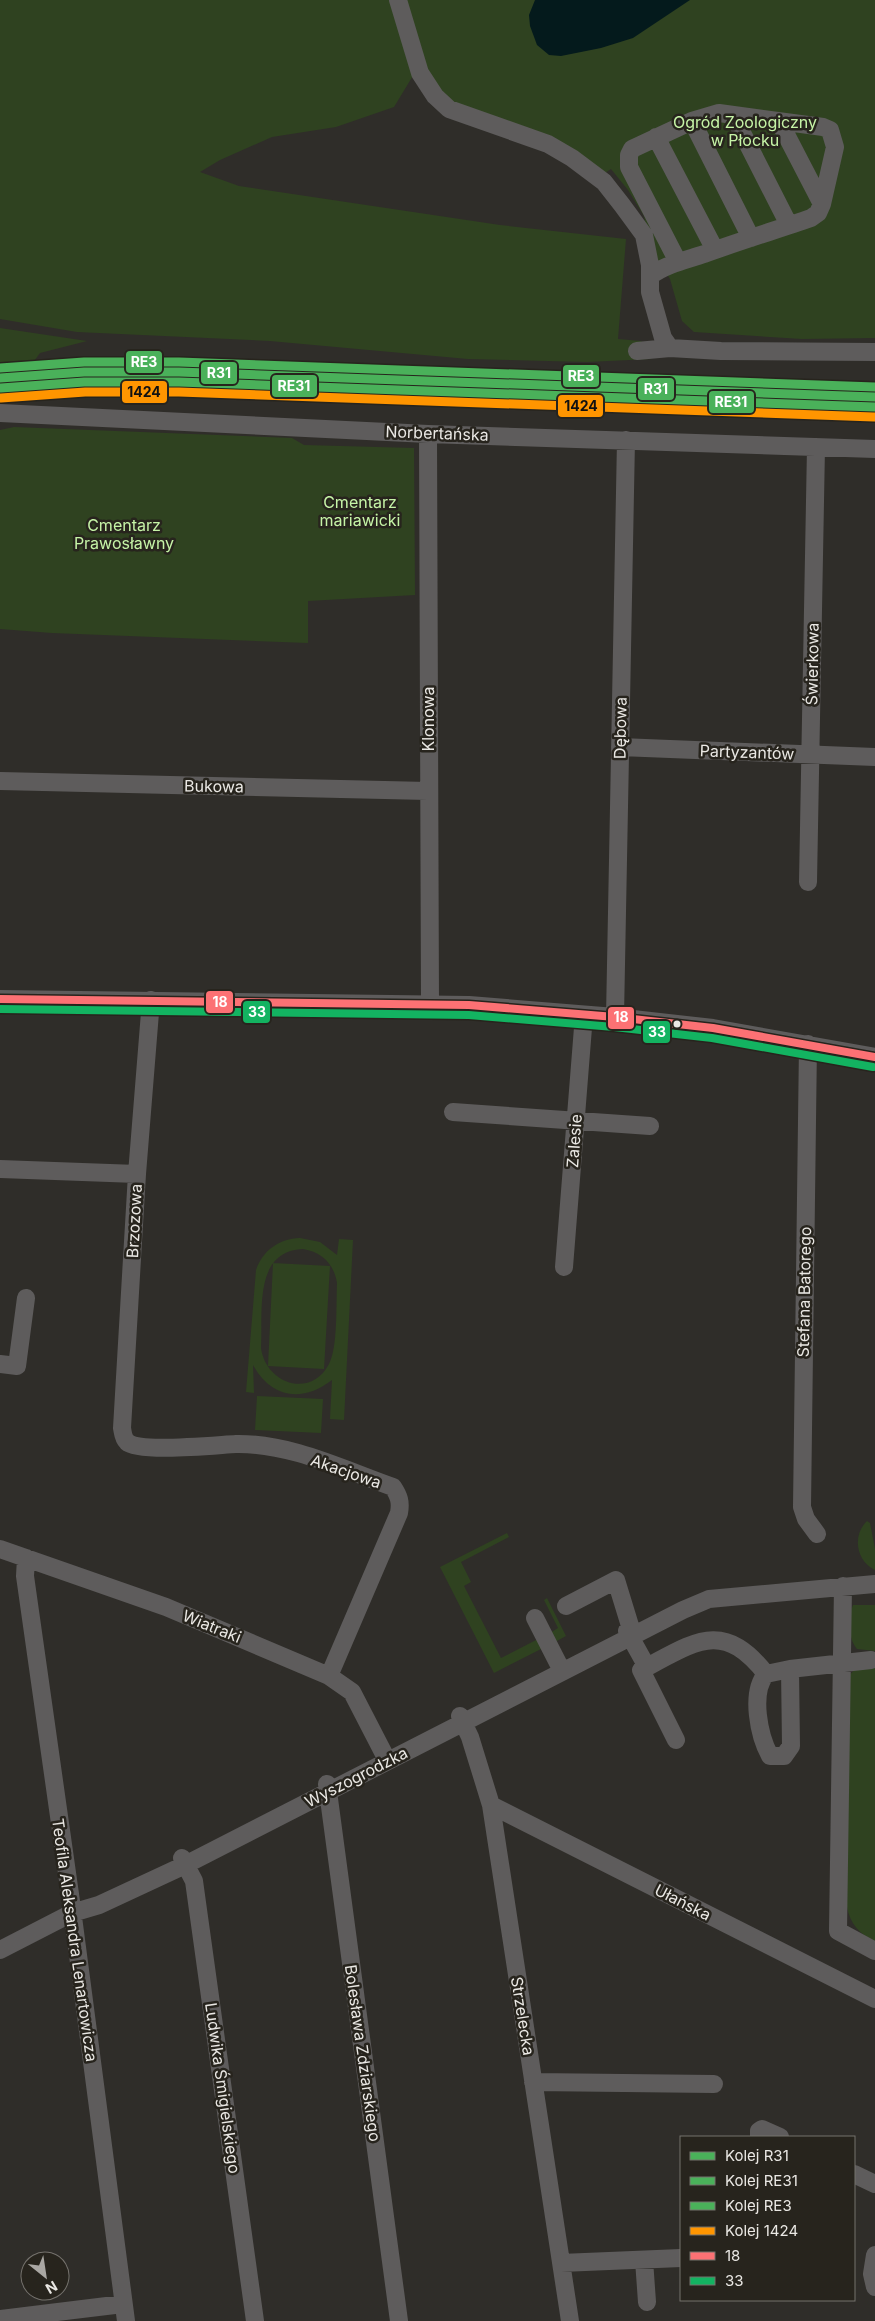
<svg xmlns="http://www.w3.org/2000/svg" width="875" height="2321" font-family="Inter,sans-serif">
<rect width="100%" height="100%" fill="#2f2d29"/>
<path fill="#2f4220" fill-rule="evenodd" d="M 0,0 L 391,0 L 414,74 L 394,107 L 336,127 L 272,137 L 220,160 L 200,172 L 239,186 L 500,225 L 626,239 L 618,339 L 641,341 L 650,350 L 651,359 L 587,362 L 468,359 L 270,341 L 77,332 L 0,319 Z
M 403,0 L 875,0 L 875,338 L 802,339 L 694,332 L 682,321 L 670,279 L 651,250 L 644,216 L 628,190 L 611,169 L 605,173 L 444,99 L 419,53 Z
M 0,328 L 87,341 L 40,353 L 32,364 L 0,369 Z
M 14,427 L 292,438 L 304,445 L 414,448 L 415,595 L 308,601 L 308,643 L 52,633 L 0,629 L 0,430 Z
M 300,1238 L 320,1242 L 337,1255 L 339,1239 L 353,1240 L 344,1420 L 330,1419 L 332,1380 C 302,1403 271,1398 253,1365 L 254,1393 L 246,1392 L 256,1270 C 263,1250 279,1239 300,1238 ZM 303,1249 C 322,1252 334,1264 337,1283 C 336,1304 338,1347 329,1364 C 311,1399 266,1384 261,1348 C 263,1312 253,1251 303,1249 Z
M 273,1263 L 330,1266 L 324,1369 L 268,1366 Z
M 257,1396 L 323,1399 L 321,1433 L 255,1430 Z
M 867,1521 L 870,1523 L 875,1549 L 875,1570 C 856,1561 852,1535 867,1521 Z
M 507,1533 L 509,1537 L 461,1562 L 471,1582 L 464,1586 L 501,1658 L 538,1639 L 543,1648 L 494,1673 L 440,1567 Z
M 547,1598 L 566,1636 L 555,1642 L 550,1633 L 558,1628 L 544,1600 Z
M 853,1605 L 875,1605 L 875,1651 L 857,1649 C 848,1638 847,1618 853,1605 Z
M 875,1667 L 875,1942 C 860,1934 850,1924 847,1907 L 849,1676 L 854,1670 Z"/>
<path fill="#041a1c" d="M 535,0 L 690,0 L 633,38 L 601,48 L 561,56 L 549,55 L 537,45 L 530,26 L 529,15 Z"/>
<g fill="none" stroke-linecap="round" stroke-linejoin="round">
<path stroke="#5e5c5c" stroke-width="18" d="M 398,0 L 420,73 L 435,96 L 449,109 L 548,144 L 572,158 L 604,182 L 622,205 L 644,235 L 650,265 L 650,292 L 663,338 L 670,348 L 721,351 L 875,352
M 733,115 L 789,225
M 692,121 L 751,238
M 779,121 L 822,204
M 656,137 L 715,250
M 650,276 C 666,264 686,260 704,254 C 740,241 776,230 811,218 L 818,213 L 822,204 L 835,147 L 830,130 L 823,127 L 719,113 L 692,121 L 632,149 L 629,155 L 629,167 L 678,262
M 637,351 L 670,348
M 0,413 L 428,434 L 875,449
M 428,434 L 430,1004
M 620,747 L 875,757
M 0,781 L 428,791
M 808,882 L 816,447
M 0,999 L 469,1005 L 615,1017 L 713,1028 L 875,1057
M 151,1000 L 137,1174 L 122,1428 C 123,1433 123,1438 127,1442 C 139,1453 216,1445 236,1444 C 290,1443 342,1469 393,1487 C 399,1496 401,1502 399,1513 L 329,1676
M 615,1017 L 626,440
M 808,1044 L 802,1507 L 806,1519 L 817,1534
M 453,1112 L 650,1126
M 0,1169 L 137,1174
M 564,1267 L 584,1015
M 0,1364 L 17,1366 L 26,1298
M 0,1549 L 166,1607 L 329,1676 L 352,1692 L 384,1754
M 26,1558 L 25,1576 L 70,1894 L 126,2321
M 843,1586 L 838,1931 L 875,1951
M 566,1606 L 616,1580 L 631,1629
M 535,1618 L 559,1665
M 627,1631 L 647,1667 L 641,1670 L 676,1740
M 647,1667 C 696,1641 724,1620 766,1674
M 790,1669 L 766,1674 C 750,1693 759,1736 770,1756 L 784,1756 L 791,1746 L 790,1669 L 871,1660
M 460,1716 L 470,1737 L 491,1805 L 570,2321
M 327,1784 L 399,2321
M 491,1805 L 875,1999
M 182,1858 L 194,1881 L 255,2321
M 0,1950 L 72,1913 L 99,1905 L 185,1865 L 683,1610 L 709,1599 L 875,1584
M 533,2082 L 714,2084
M 759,2137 L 759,2131 L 762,2129 L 780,2137
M 854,2174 L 875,2184
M 875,2255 L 872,2274 L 875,2287
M 644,2260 L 647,2302
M 561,2263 L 681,2258
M 0,2319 L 123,2304"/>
<defs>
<path id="bus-1" d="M 0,999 L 469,1005 L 615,1017 L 713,1028 L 875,1057"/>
<path id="bus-2" d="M 0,1009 L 469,1015 L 614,1027 L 712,1038 L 873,1067"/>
</defs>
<use href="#bus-1" stroke="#27241d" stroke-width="11"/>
<use href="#bus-2" stroke="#27241d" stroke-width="11"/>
<use href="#bus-1" stroke="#fc7174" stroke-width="8"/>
<use href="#bus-2" stroke="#13b361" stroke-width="8"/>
<defs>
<path id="rail-1" d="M 0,378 L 84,372 L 179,372 L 875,397"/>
<path id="rail-2" d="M 1,388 L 84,382 L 179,382 L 875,407"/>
<path id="rail-3" d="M 0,368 L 84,362 L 179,362 L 875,387"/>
<path id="rail-4" d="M 1,398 L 85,392 L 179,392 L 874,417"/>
</defs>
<use href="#rail-1" stroke="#27241d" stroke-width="12"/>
<use href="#rail-2" stroke="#27241d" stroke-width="12"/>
<use href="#rail-3" stroke="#27241d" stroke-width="12"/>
<use href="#rail-4" stroke="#27241d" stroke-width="12"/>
<use href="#rail-1" stroke="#4ab15a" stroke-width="9"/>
<use href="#rail-2" stroke="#4ab15a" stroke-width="9"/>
<use href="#rail-3" stroke="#4ab15a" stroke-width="9"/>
<use href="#rail-4" stroke="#ff9500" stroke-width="9"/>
</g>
<circle fill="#eae8e4" stroke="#27241d" stroke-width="2" cx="677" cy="1024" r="4.5"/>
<g text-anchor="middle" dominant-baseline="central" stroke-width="5" stroke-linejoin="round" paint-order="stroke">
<g font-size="16" fill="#c6f4a7" stroke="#27241d">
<text x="745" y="122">Ogród Zoologiczny<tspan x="745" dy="18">w Płocku</tspan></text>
<text x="360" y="502">Cmentarz<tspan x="360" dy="18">mariawicki</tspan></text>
<text x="124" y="525">Cmentarz<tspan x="124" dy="18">Prawosławny</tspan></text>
</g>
<g font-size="16" fill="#eae8e4" stroke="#27241d">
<text transform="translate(437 433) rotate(2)">Norbertańska</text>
<text transform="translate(812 664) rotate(-89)">Świerkowa</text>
<text transform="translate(428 719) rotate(-90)">Klonowa</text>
<text transform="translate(620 728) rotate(-89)">Dębowa</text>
<text transform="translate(747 752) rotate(2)">Partyzantów</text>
<text transform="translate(214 786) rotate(1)">Bukowa</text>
<text transform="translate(574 1141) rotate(-86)">Zalesie</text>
<text transform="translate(134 1221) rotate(-87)">Brzozowa</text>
<text transform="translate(804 1292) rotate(-89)">Stefana Batorego</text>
<text transform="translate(346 1471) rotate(19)">Akacjowa</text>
<text transform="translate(212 1626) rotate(22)">Wiatraki</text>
<text transform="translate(356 1777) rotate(-27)">Wyszogrodzka</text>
<text transform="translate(683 1902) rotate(27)">Ułańska</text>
<text transform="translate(75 1940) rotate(82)">Teofila Aleksandra Lenartowicza</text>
<text transform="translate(523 2016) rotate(81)">Strzelecka</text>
<text transform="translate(363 2053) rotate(82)">Bolesława Zdziarskiego</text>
<text transform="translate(223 2088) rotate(82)">Ludwika Śmigielskiego</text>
</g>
</g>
<g stroke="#27241d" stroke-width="2">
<rect x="125" y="350" width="38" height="24" rx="5" fill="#4ab15a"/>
<rect x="200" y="361" width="38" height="24" rx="5" fill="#4ab15a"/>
<rect x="562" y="364" width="38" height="24" rx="5" fill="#4ab15a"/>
<rect x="271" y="374" width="47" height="24" rx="5" fill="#4ab15a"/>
<rect x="637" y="377" width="38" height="24" rx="5" fill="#4ab15a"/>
<rect x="121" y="380" width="47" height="24" rx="5" fill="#ff9500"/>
<rect x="708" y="390" width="47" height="24" rx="5" fill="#4ab15a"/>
<rect x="557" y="394" width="47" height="24" rx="5" fill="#ff9500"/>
<rect x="205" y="990" width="29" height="24" rx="5" fill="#fc7174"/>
<rect x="242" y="1000" width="29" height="24" rx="5" fill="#13b361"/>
<rect x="607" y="1006" width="28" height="24" rx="5" fill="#fc7174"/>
<rect x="642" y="1020" width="29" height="24" rx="5" fill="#13b361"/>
</g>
<g font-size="14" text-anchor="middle" font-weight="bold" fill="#fff">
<text x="144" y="367">RE3</text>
<text x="219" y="378">R31</text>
<text x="581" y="381">RE3</text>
<text x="294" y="391">RE31</text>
<text x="656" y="394">R31</text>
<text x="731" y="407">RE31</text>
<text x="220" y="1007">18</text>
<text x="257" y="1017">33</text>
<text x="621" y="1022">18</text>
<text x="657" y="1037">33</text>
</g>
<g font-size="14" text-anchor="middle" font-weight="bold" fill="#111">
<text x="144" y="397">1424</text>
<text x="581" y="411">1424</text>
</g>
<rect x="680" y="2136" width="175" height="165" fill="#27241d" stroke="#75726d"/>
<rect x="690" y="2152" width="25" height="8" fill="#4ab15a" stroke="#75726d"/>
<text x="725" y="2161" font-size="15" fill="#eae8e4">Kolej R31</text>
<rect x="690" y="2177" width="25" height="8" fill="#4ab15a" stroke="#75726d"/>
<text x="725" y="2186" font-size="15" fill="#eae8e4">Kolej RE31</text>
<rect x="690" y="2202" width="25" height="8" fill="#4ab15a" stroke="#75726d"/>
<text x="725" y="2211" font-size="15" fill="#eae8e4">Kolej RE3</text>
<rect x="690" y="2227" width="25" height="8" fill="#ff9500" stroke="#75726d"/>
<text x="725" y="2236" font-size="15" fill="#eae8e4">Kolej 1424</text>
<rect x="690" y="2252" width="25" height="8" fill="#fc7174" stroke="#75726d"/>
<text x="725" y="2261" font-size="15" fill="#eae8e4">18</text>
<rect x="690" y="2277" width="25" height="8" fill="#13b361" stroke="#75726d"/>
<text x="725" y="2286" font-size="15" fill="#eae8e4">33</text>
<g transform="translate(45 2276) rotate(150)"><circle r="24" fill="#27241d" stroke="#75726d"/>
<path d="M0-4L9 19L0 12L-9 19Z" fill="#a9a7a3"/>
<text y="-8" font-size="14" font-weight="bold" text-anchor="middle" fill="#eae8e4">N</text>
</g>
</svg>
